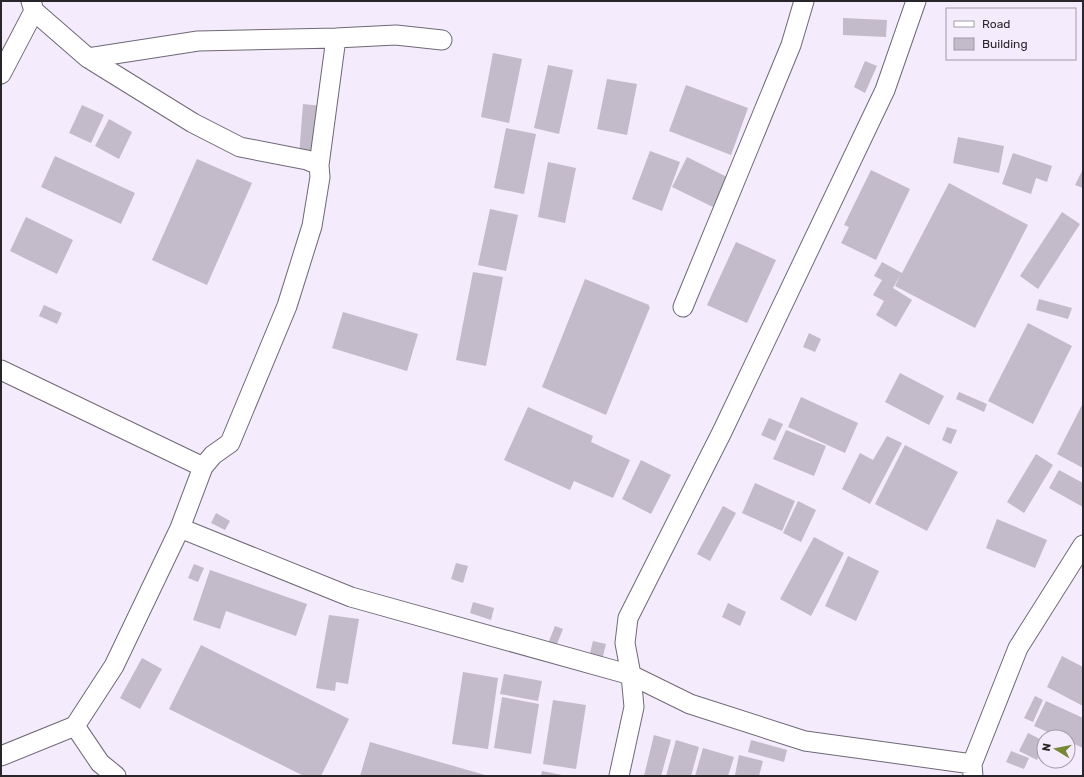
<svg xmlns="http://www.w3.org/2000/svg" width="1084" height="777" font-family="Rubik,sans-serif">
<rect width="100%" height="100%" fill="#f4ebfc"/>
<path fill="#c3baca" d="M 843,18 L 887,20 L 886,37 L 843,35 Z
M 493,53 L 522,59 L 509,123 L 481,117 Z
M 865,61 L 877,66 L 865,93 L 854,87 Z
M 548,65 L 573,70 L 559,134 L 534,128 Z
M 607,79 L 637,84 L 627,135 L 597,129 Z
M 686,85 L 748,108 L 731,155 L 669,131 Z
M 303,104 L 322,106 L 317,157 L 299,156 Z
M 82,105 L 104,115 L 91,143 L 69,133 Z
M 109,119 L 132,132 L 119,159 L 95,146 Z
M 506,128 L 536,134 L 524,194 L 494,188 Z
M 958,137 L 1004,146 L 999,173 L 953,163 Z
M 650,151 L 680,162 L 662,211 L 632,199 Z
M 1013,153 L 1052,166 L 1047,182 L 1036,178 L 1031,194 L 1002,184 Z
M 55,156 L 135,193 L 121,224 L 41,187 Z
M 687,157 L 727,177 L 713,207 L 672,187 Z
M 197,159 L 252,183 L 207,285 L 152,260 Z
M 548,162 L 576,168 L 565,223 L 538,217 Z
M 1083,169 L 1083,188 L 1075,185 Z
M 871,170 L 910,189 L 876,260 L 841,243 L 849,227 L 844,225 Z
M 949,183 L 1028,225 L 975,328 L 895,286 L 901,274 L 893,288 L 912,300 L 896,327 L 876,315 L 884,301 L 873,295 L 882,280 L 874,276 L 882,262 L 902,273 Z
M 490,209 L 518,215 L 506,271 L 478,265 Z
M 1062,212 L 1080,224 L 1038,289 L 1020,276 Z
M 26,217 L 73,240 L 57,274 L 10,251 Z
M 736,242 L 776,260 L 747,323 L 707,305 Z
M 473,272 L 503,277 L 486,366 L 456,360 Z
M 585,279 L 649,305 L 649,307 L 650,307 L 606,415 L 542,387 Z
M 1039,299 L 1072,308 L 1068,319 L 1036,310 Z
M 44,305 L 62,313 L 57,324 L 39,316 Z
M 343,312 L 418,334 L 407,371 L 332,348 Z
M 1028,323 L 1072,346 L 1033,424 L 988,401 Z
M 809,333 L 821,339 L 815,352 L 803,347 Z
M 900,373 L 944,396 L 929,425 L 885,402 Z
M 959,392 L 987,404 L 984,412 L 956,399 Z
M 801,397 L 858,423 L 845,453 L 788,427 Z
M 1083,403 L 1083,468 L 1057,454 Z
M 528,407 L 593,436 L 591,442 L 630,460 L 613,498 L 574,481 L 570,490 L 504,460 Z
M 769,418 L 783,424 L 775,441 L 761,435 Z
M 947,427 L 957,430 L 951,444 L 942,440 Z
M 786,430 L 826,446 L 814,476 L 773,459 Z
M 887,436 L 902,443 L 870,504 L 842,489 L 860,453 L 873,460 Z
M 905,445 L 958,472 L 927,531 L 875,504 Z
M 1036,454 L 1053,465 L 1024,513 L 1007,502 Z
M 641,460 L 671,475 L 651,514 L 622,499 Z
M 1059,470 L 1083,483 L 1083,507 L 1049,488 Z
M 755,483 L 795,501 L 782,531 L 742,513 Z
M 798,501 L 816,510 L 801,542 L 783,533 Z
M 723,506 L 736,513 L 710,561 L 697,554 Z
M 216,513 L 230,521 L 225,530 L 211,523 Z
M 997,519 L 1047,540 L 1035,568 L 986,548 Z
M 814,537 L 844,553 L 811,616 L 780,599 Z
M 848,556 L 879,571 L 856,621 L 825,606 Z
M 456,563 L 468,566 L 463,583 L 451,579 Z
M 194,564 L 204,568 L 198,582 L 188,578 Z
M 210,570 L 307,604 L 296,636 L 226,611 L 220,629 L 193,620 Z
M 473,602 L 494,608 L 491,620 L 470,613 Z
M 728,603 L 746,612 L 740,626 L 722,617 Z
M 329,615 L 359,619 L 348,684 L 336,682 L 335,691 L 316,688 Z
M 555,626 L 563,629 L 555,649 L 547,646 Z
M 593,641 L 606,644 L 602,660 L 589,657 Z
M 201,645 L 349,719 L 321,776 L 304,776 L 169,709 Z
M 1062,656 L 1083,667 L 1083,706 L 1047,687 Z
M 142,658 L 162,669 L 140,709 L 120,698 Z
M 463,672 L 498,678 L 488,749 L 452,744 Z
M 504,674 L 542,681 L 538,701 L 500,694 Z
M 1035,696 L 1043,700 L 1033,722 L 1024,718 Z
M 502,697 L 539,704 L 531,754 L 494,748 Z
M 553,700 L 586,705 L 576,769 L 543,764 Z
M 1046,701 L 1083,718 L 1083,748 L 1068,741 L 1068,737 L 1059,737 L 1034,726 Z
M 1028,733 L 1044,741 L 1044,746 L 1037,760 L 1019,751 Z
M 654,735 L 671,740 L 661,776 L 644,776 Z
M 676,740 L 699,747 L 691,776 L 666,776 Z
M 751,740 L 787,750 L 784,762 L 748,752 Z
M 370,742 L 485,775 L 484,776 L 360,776 Z
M 703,748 L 734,757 L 728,776 L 695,776 Z
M 1011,751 L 1029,758 L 1024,769 L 1006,762 Z
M 739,755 L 763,761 L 759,776 L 735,775 Z
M 542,771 L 562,775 L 562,776 L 541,776 Z"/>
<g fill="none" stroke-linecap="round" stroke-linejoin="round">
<defs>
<path id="street" d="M 31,1 L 34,11 L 88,58 L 193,123 L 240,147 L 307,160 L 319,165
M 88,58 L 198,41 L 336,38 L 396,35 L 442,40
M 1,74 L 34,11
M 683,307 L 791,45 L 804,1
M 1,370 L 203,467
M 180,528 L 351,597 L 631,675 L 690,704 L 805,741 L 972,764
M 75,726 L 100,763 L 116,776
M 1,756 L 75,726 L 114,666 L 180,528 L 203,467 L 213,455 L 230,443 L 287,306 L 312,226 L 320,177 L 319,165 L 336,38
M 619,776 L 634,707 L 631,675 L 625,643 L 628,618 L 722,432 L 885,90 L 916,1
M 973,776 L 972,764 L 1018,648 L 1083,545"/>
</defs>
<use href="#street" stroke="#706876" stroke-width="21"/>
<use href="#street" stroke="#fff" stroke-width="19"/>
</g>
<rect width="1084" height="777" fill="none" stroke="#28252b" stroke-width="4"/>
<rect x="946" y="8" width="130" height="52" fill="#f4ebfc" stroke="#a29ca8"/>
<rect x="954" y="21" width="20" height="6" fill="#ffffff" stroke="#a29ca8"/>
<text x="982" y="28" font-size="12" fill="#28252b">Road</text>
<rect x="954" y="38" width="20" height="12" fill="#c3baca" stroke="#a29ca8"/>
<text x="982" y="48" font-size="12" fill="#28252b">Building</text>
<g transform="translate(1056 749) rotate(280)"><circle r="19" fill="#f4ebfc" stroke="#a29ca8"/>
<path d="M0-3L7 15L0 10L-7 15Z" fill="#788837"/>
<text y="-6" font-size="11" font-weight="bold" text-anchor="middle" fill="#28252b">N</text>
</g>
</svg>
